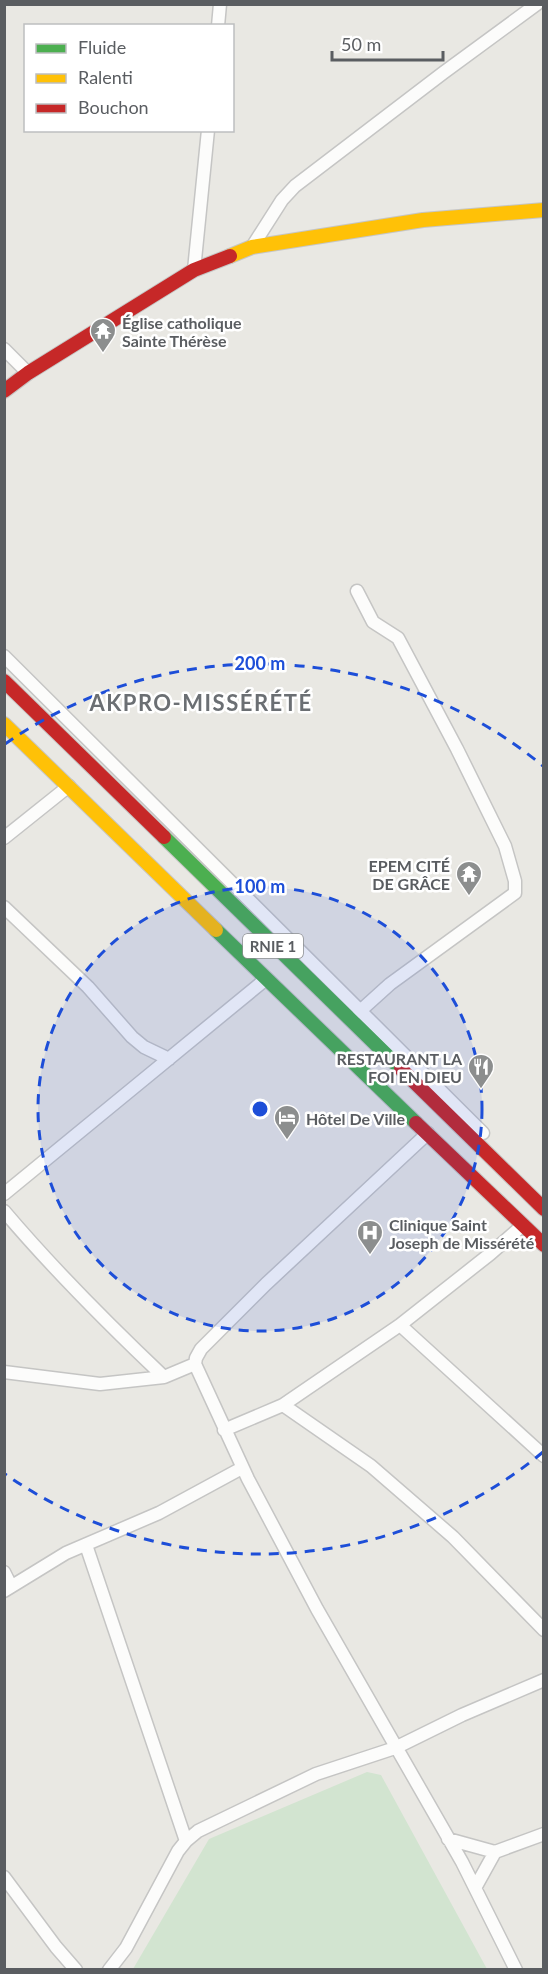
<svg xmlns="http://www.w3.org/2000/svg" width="548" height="1974" font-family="Lato,sans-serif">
<rect width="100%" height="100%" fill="#e9e8e3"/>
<path fill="#d2e4d0" d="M 367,1772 L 381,1775 L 487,1969 L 133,1969 L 209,1839 Z"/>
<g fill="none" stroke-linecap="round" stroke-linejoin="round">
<defs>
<path id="street" d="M 218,26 L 220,4
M 252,247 L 282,200 L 295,186 L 443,73 L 537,4
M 194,270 L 208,130
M 4,349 L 28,373
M 357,591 L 373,622 L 398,638 L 457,749 L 505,846 L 515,881 L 515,893 L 390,984 L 359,1012
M 4,656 L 483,1133
M 4,838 L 69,786
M 4,907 L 88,987 L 132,1037 L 144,1047 L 169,1059
M 428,1133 L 266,1284 L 201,1349 L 196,1358 L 195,1364 L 248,1479 L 317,1609 L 462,1862 L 516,1970
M 4,1194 C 91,1122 179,1051 266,979
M 4,1211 C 54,1270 108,1324 164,1377
M 400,1325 L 544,1456
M 4,1372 L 100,1384 L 164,1377 L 195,1364
M 283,1405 L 371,1466 L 453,1537 L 544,1630
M 224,1430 L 283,1405 L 400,1325 L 490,1254 L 523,1225
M 86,1545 L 186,1841
M 4,1572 L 11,1586
M 4,1591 L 66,1553 L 159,1513 L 242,1468
M 448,1839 L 495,1852
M 4,1877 L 56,1947 L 76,1970
M 475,1888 L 495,1852 L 544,1834
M 109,1970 L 126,1948 L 178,1851 L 186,1841 L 198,1831 L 316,1774 L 395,1748 L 462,1715 L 544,1680"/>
<path id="fast" d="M 164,837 L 401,1069
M 216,930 L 416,1123"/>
<path id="slow" d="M 230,256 L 252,247 L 423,220 L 544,210
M 4,724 L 216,930"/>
<path id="jam" d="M 4,391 L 28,373 L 194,270 L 230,256
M 4,681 L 164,837
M 401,1069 L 544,1209
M 416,1123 L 544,1245"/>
</defs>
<use href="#street" stroke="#c5c5c4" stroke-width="15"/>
<use href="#fast" stroke="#c6c6c5" stroke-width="16"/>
<use href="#slow" stroke="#c6c6c5" stroke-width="16"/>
<use href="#jam" stroke="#c6c6c5" stroke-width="16"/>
<use href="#street" stroke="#fcfcfb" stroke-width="12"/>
<use href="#fast" stroke="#4caf50" stroke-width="14"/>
<use href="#slow" stroke="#ffc107" stroke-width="14"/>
<use href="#jam" stroke="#c62828" stroke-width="14"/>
</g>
<circle cx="260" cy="1109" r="222" fill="#1d4ed8" fill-opacity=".12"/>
<g fill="none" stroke="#1d4ed8" stroke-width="3" stroke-dasharray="10 8">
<circle cx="260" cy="1109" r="222"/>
<path d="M543 1452A445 445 0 0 1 5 1474M5 744A445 445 0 0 1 543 766"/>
</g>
<defs>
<symbol id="temple-pin" viewBox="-11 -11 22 30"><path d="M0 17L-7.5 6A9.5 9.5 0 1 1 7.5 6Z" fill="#8c8e8e" stroke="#fff"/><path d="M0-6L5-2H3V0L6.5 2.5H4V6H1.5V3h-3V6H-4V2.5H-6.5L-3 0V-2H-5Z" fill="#fff"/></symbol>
<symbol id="restaurant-pin" viewBox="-11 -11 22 30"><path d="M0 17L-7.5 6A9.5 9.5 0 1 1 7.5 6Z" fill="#8c8e8e" stroke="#fff"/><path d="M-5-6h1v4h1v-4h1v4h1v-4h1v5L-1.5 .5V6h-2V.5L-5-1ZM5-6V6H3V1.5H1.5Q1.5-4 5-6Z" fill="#fff"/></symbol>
<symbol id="hotel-pin" viewBox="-11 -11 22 30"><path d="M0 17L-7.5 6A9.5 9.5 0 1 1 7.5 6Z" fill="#8c8e8e" stroke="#fff"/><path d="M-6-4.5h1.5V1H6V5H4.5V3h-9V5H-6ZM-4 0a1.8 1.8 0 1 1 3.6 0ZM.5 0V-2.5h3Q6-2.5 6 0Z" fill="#fff"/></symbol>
<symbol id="hospital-pin" viewBox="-11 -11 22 30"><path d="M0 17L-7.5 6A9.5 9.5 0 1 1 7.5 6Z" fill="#8c8e8e" stroke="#fff"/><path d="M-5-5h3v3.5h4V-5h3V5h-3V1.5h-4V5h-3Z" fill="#fff"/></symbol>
</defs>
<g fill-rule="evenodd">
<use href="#temple-pin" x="88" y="316" width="30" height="40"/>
<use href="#temple-pin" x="454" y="859" width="30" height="40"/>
<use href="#restaurant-pin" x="466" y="1052" width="30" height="40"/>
<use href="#hotel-pin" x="272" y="1103" width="30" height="40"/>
<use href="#hospital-pin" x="355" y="1218" width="30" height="40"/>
</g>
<g text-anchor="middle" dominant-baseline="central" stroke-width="5" stroke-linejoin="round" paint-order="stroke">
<rect fill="#fff" stroke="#8c8e90" stroke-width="1.5" x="243" y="934" width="60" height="24" rx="4.5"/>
<g font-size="15" font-weight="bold" fill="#5a5d61">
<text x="273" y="946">RNIE 1</text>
</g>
<g font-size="16" font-weight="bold" fill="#5a5d61" stroke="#fff" text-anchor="start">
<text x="122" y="322">Église catholique<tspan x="122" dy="18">Sainte Thérèse</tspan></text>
<text x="450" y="865" text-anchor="end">EPEM CITÉ<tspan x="450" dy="18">DE GRÂCE</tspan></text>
<text x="462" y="1058" text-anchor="end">RESTAURANT LA<tspan x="462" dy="18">FOI EN DIEU</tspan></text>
<text x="306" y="1118">Hôtel De Ville</text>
<text x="389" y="1224">Clinique Saint<tspan x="389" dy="18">Joseph de Missérété</tspan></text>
</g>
<g font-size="22" font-weight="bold" letter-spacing="1.5" fill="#6b6f73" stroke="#fff">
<text x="201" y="702">AKPRO-MISSÉRÉTÉ</text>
</g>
</g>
<circle cx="260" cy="1109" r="9" fill="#1d4ed8" stroke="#fff" stroke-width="3"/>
<g font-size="18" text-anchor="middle" font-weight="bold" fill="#1d4ed8" stroke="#fff" stroke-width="5" stroke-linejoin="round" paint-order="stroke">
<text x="260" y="670">200 m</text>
<text x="260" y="893">100 m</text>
</g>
<rect width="548" height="1974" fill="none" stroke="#5a5d61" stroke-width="12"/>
<rect x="24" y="24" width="210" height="108" fill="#ffffff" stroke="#bdbec0" stroke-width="1.5"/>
<rect x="36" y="44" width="30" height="9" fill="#4caf50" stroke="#bdbec0" stroke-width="1.5"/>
<text x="78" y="54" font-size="18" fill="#5a5d61">Fluide</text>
<rect x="36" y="74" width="30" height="9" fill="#ffc107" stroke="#bdbec0" stroke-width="1.5"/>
<text x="78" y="84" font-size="18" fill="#5a5d61">Ralenti</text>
<rect x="36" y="104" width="30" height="9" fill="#c62828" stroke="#bdbec0" stroke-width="1.5"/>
<text x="78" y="114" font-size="18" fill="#5a5d61">Bouchon</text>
<path d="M332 51v9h111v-9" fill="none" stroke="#5a5d61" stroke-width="3"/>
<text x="341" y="51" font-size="18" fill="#5a5d61" stroke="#ffffff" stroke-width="4.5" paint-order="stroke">50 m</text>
</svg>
